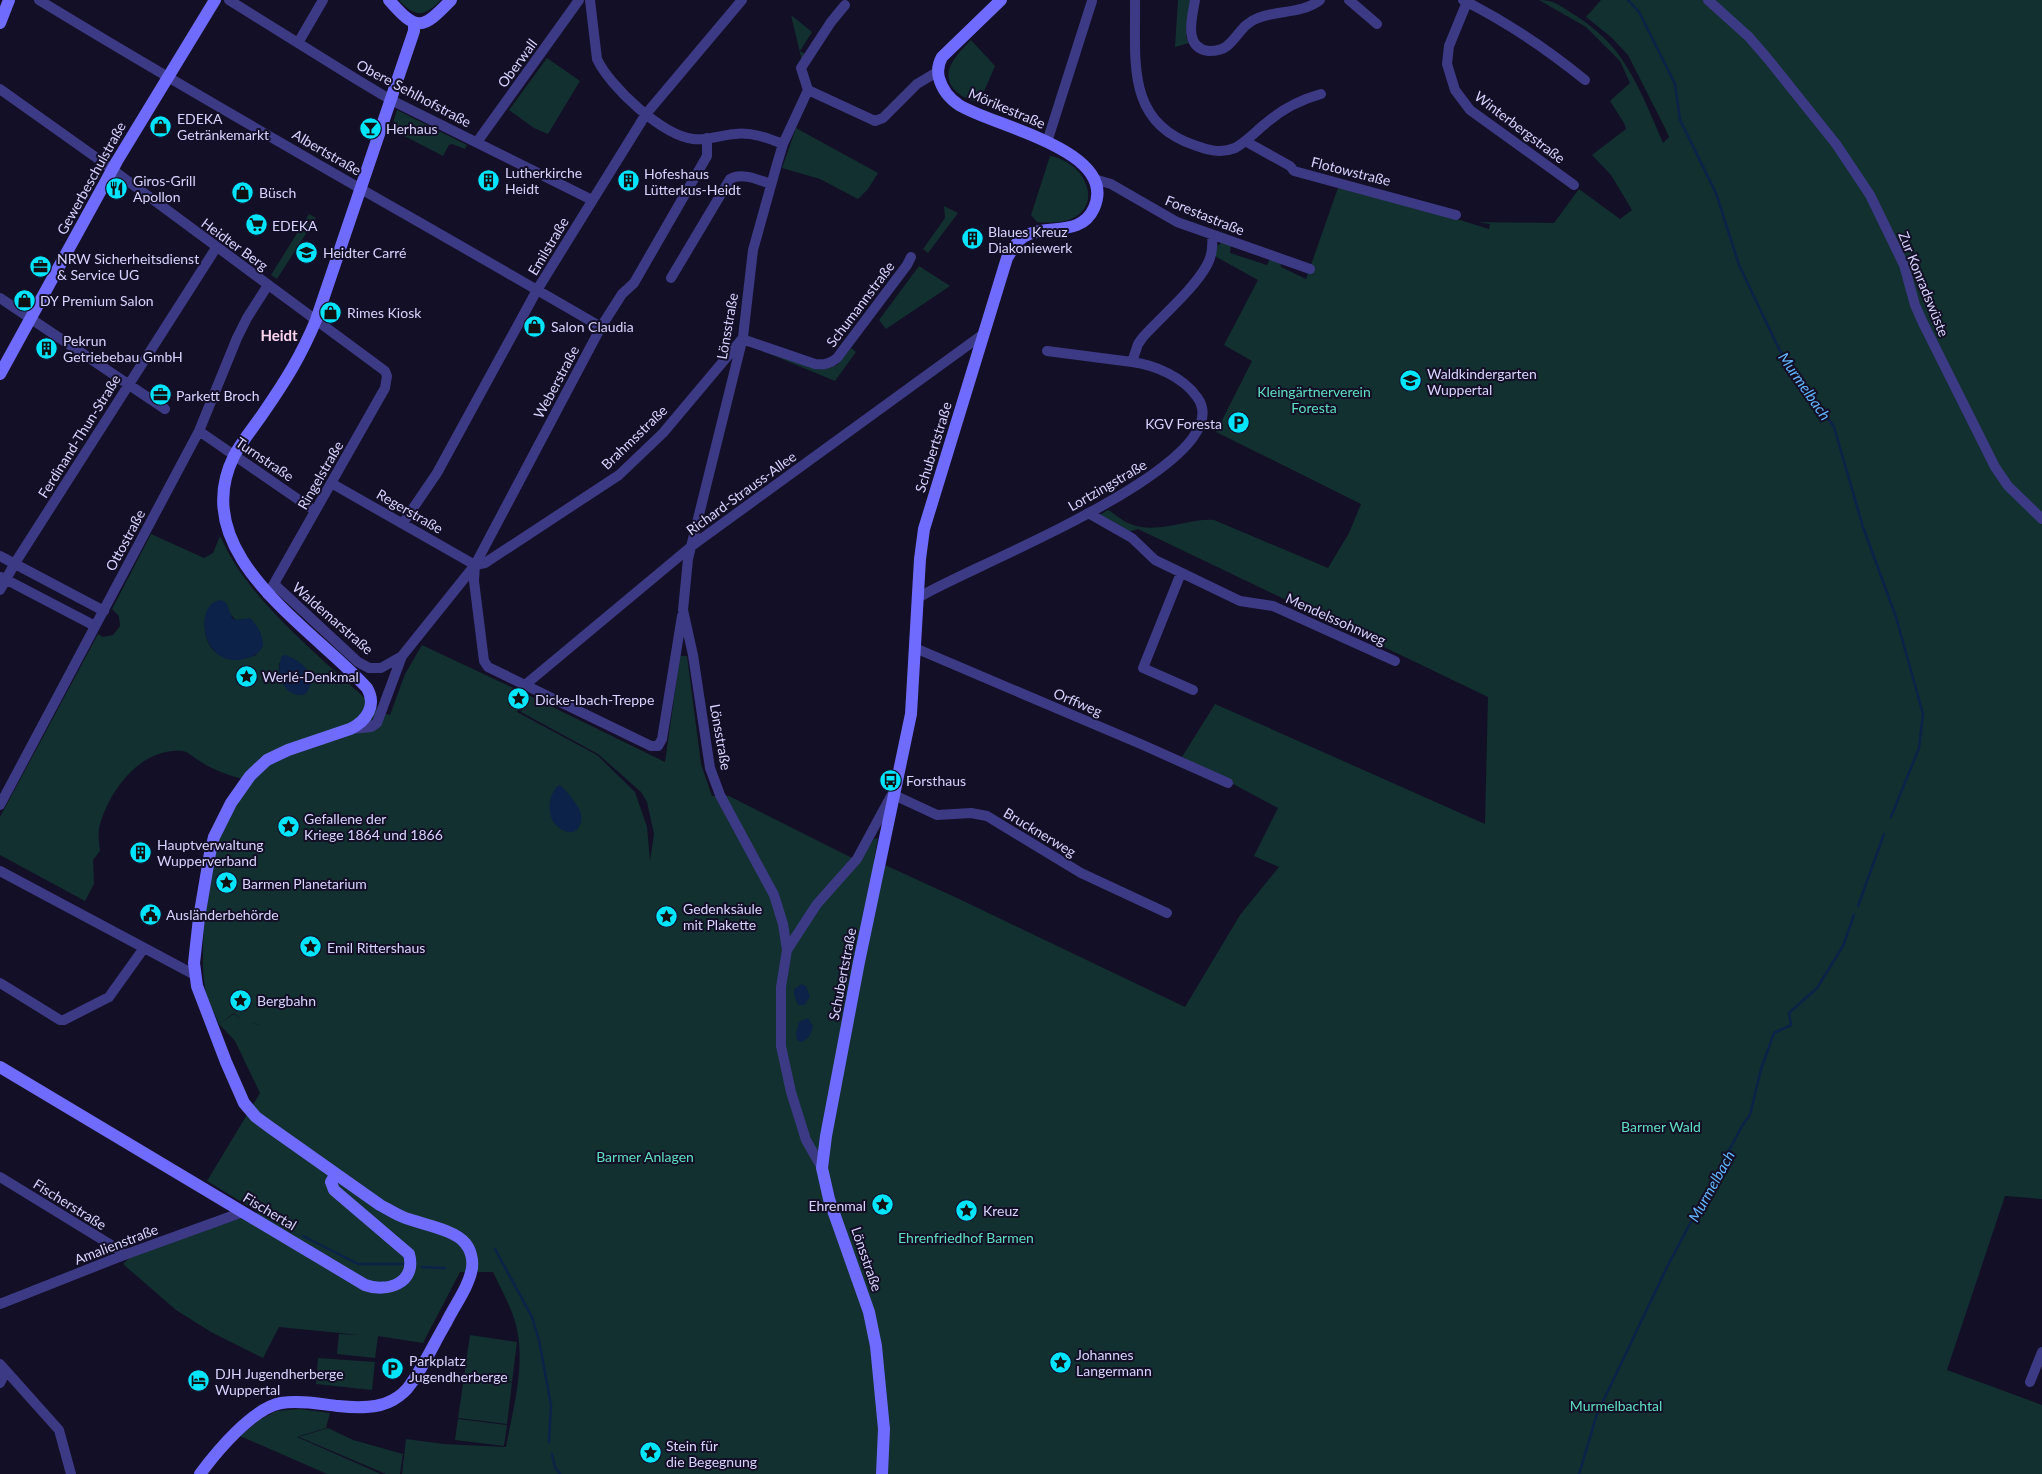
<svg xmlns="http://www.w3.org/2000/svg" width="2042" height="1474" font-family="Lato,sans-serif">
<rect width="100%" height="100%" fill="#130f26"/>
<path fill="#12302f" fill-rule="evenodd" d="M 399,0 L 441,0 C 424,17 415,18 399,0 Z
M 1178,0 L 1192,0 L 1186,37 L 1189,43 L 1175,47 Z
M 1539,0 C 1554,0 1559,5 1570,12 C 1589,23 1609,40 1621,58 C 1639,84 1651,115 1663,143 L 1669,137 L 1665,128 L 1628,55 L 1611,37 L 1586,17 L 1601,0 L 2042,0 L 2042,1199 L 2005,1196 L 1947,1370 L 2042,1405 L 2042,1474 L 402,1474 L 406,1439 L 444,1444 L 506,1447 C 513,1408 526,1365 516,1325 C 511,1306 501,1289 493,1272 L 460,1272 L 423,1343 L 378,1336 L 375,1358 L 337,1354 L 339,1334 L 360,1335 L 279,1327 L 263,1358 L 211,1332 L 176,1310 L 123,1264 L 130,1257 L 258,1212 L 207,1181 L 260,1093 L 235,1041 L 219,1024 L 234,1014 L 242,1020 L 259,1025 L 242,1020 L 234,1013 L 219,1024 C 214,1012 207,1000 205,988 C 198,950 209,855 226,821 C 233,807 242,794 250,781 C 231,776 214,771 198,760 C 193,757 187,751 182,751 C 142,748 112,787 101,821 C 97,830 99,841 100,851 L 93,860 L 94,884 L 85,901 L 0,855 L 0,817 L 98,634 L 103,637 L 113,635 L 120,626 L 119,616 L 112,609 L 151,534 L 204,558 L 213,553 L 220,536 C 225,545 229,555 235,564 C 269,617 333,668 380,712 L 390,715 L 405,674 L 422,645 L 526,694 L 517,712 L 597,755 L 635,792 L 647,827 L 650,861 L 654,834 L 647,802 L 641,792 L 598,754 L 521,712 L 528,695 L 665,762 L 680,656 L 687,656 L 701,764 L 712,796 L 729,796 L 858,861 L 874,839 L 878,838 L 874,860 L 957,898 L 1185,1007 L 1240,915 L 1279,867 L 1254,856 L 1278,808 L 1182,757 L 1215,704 L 1485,824 L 1488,697 L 1138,529 L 1128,532 L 1098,516 L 1108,510 C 1115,514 1121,520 1128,523 C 1157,536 1186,518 1214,520 L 1328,568 L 1349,533 L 1361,504 L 1216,432 L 1252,361 L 1224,345 L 1258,280 L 1213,255 L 1215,248 L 1222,242 L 1231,244 L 1230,253 L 1267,265 L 1270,258 L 1280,261 L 1281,267 L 1306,279 L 1339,185 L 1411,205 L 1489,229 L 1490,224 L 1478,222 L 1554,223 L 1579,189 L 1620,219 L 1632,210 L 1611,175 L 1592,155 L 1626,129 L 1624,123 L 1610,101 L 1630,83 L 1620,61 L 1586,27 ZM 230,614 L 236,620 C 250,617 254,622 261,634 L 256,655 C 227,667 202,653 205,620 ZM 279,663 L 308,671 L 311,680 L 298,695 C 284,689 278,678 279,663 Z
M 791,15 L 812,32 L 800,51 L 805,54 L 802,61 Z
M 971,40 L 995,66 L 979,103 C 972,100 963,98 958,93 C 936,75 957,54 971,40 Z
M 547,58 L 580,81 L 548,134 L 534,128 L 509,110 Z
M 397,110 L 467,145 L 465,149 L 452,144 L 449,145 L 443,156 L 391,129 Z
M 796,128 L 878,173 L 868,189 L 858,199 L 820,179 L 782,168 Z
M 1050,156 C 1056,156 1063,160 1068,163 C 1089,175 1099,207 1071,219 C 1062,223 1047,223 1037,222 L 1031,215 Z
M 944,206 L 958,213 L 928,253 L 923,249 L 945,218 Z
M 309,214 L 316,218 L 277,279 L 271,275 Z
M 919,266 L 950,286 L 886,329 L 879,320 Z
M 851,348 L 856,352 L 835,381 L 758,349 L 826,369 L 837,365 Z
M 470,1335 L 517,1342 L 512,1382 L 464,1376 Z
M 318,1358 L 375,1362 L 372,1390 L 316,1384 Z
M 464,1377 L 512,1383 L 507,1424 L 458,1418 Z
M 299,1409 L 330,1413 L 326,1428 L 297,1437 L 381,1474 L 327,1474 L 240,1436 L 261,1419 L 277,1411 Z
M 458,1419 L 507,1425 L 504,1446 L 455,1440 Z
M 328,1428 L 353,1440 L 403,1454 L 400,1474 L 386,1474 L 299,1437 Z"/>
<path fill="#0c2248" d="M 222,600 L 227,604 L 232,618 L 236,620 L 250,618 C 258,626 263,635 263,646 C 259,654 253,657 244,659 C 201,670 192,601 222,600 Z
M 285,655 C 298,659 312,669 311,684 L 306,694 C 284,700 274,672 282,656 Z
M 559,785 C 565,788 575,802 579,809 C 585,819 579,837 565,831 C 545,824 546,796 559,785 Z
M 802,984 L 806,986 L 810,997 L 804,1005 L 798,1005 L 794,995 L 794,989 Z
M 808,1018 L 813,1026 C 811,1035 809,1039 801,1042 L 797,1040 L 796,1034 L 799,1022 Z"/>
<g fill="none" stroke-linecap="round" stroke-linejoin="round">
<path stroke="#0c2248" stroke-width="2.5" d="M 1628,0 L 1639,12 L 1675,84 L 1680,120 L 1716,193 L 1739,265 L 1779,349 L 1834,427 L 1863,527 L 1896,617 L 1923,714 L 1919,748 L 1891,817
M 1858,906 L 1884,834
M 303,1236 L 358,1264 L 403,1264
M 495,1249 L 532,1317 L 539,1340 L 551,1405 L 549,1442
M 422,1267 L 445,1268
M 552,1454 L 555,1467 L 560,1474
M 1579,1474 L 1597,1414 L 1668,1265 L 1742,1126 L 1750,1115 L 1761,1069 L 1774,1033 L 1791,1025 L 1789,1013 L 1817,988 L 1843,946 L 1854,915"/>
<path stroke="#3d3a85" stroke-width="10" d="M 39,0 C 224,113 414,218 601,327
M 229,0 L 356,79 L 391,100 L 592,200
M 590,0 L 597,59 C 610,87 662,135 693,139 C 706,141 721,135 735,134 C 752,132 768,138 783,144
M 1135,0 C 1136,59 1125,122 1194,145 C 1208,150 1220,154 1235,148 C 1246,142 1255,132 1265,124 C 1282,109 1299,100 1321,94
M 1195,0 C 1192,18 1183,48 1209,51 C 1215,51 1222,50 1227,46 C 1238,37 1243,23 1258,18 C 1278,10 1302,14 1320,0
M 1349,0 L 1377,24
M 1463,0 C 1507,22 1547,49 1585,80
M 1708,0 L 1749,37 L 1768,59 L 1836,144 L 1870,195 L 1904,265 L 1915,305 L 1923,323 L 1995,467 L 2008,486 L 2042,519
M 1467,2 L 1449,46 L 1447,64 L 1455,90 L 1470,110 L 1574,185
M 298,43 L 323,0
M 0,89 L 94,156 L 385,371 L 387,376 L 385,388 L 271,589 L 267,594
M 808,90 L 875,121 L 883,118 L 917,84 L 937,72
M 1245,141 L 1290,166 L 1294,171 L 1456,215
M 477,142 L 579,0
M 1047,142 L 1092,1
M 1094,179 L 1111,184 L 1177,222 L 1310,269
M 671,278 L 730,179 C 742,172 758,180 771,184
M 0,298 L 165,409
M 742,339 L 815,364 C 824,365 830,364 837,358 L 907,265 L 911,257
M 1047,351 L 1132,362
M 199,431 L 315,511
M 331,483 L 475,565
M 1088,513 L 1132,538 L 1155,560 L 1240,601 L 1273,606 L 1395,661
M 403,523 L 437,473 L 537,290 L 646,114 L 742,0
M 0,556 L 104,611
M 475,565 L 485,563 L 619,475 L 663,433 L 742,339
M 1181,573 L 1143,668 L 1193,690
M 1,577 L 95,626
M 274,584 L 358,662 L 369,668 L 381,668 L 402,656 L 475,565
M 0,590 L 15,563 L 216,248
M 918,598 C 957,571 1246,463 1197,397 C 1183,377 1155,365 1132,362 L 1138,344 L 1143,337 C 1162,316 1194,289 1207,265 C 1212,256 1213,245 1212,235
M 682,616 L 662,739 L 658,746 L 651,746 L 488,667 L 484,661 L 474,581 L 475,565 L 601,327 L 622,294 L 634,283 L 707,156 L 707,138
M 915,648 L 1143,745 L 1228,783
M 525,685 L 693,545 L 982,335
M 351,729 L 371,727 L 377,723 L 402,656
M 894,795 L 937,815 L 971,813 L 987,816 L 1081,873 L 1167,913
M 0,805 L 199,431 L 237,338 L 247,318 L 268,285
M 0,871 L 195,975
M 787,950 L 817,904 L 857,859 L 891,796
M 0,983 L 60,1020 L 64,1020 L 109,997 L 144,948
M 822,1168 L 806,1140 L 791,1092 L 781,1046 L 781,987 L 787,950 L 783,924 L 774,895 L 720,795 L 710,768 L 693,655 L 683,610 L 688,559 L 743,337 L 753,250 L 777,164 L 783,144 L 808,90 L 801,68 L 831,22 L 845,5
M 0,1177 L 116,1248 L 124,1255
M 0,1304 L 124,1255 L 243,1212
M 0,1364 L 59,1430 L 71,1474
M 2030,1382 L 2042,1352
M 0,1383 L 6,1371"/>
<path stroke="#6f6bff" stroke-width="12" d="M 389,0 C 417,32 422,30 451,0
M 0,23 L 9,0
M 0,374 L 117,161 L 215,0
M 0,1067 L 365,1285 C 387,1293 417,1283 409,1254 L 334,1190 L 331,1182 L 336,1174
M 200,1474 C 217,1451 253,1408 281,1403 C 300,1400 320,1404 338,1406 C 356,1408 377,1409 393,1400 C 400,1396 406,1391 410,1385 C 424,1366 434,1343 446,1323 C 454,1306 469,1287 472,1268 C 473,1260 471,1250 465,1243 C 454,1229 420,1224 403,1217 C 395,1214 388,1209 380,1205 L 271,1128 L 256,1117 L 244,1103 L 226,1062 L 197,986 L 194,963 L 199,918 L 210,853 L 214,837 L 231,803 L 250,776 L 267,760 L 288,750 L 350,729 C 367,721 377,705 367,688 C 313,628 185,554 234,456 C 242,441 254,427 264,412 C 286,380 301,356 316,320 L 414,31 L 414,23
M 882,1474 L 884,1429 L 876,1346 L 869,1312 L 829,1199 L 822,1168 L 826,1136 L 859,962 L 911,714 L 920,559 L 924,529 L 1007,258 C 1012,250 1016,242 1023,237 C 1045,223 1081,238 1094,208 C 1120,150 992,126 959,105 C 950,99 942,89 939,78 C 937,70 938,64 942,57 L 1001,0"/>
</g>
<defs>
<symbol id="shop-disc" viewBox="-11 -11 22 22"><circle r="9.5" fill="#00e5ff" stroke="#130f26"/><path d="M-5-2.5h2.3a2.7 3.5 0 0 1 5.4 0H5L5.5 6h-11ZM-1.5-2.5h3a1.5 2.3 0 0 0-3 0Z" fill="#111"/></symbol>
<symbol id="bar-disc" viewBox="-11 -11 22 22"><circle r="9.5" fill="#00e5ff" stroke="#130f26"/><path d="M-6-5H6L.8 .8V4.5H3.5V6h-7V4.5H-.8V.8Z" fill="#111"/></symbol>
<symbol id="building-disc" viewBox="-11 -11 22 22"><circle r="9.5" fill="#00e5ff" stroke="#130f26"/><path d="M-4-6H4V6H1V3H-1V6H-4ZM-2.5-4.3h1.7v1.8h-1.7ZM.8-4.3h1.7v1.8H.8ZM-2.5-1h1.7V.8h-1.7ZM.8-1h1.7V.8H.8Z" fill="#111"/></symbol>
<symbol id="restaurant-disc" viewBox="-11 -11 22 22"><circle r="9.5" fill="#00e5ff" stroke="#130f26"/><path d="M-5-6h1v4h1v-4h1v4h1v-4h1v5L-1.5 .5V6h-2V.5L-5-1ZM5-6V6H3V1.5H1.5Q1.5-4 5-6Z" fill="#111"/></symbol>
<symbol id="supermarket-disc" viewBox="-11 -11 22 22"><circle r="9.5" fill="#00e5ff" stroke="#130f26"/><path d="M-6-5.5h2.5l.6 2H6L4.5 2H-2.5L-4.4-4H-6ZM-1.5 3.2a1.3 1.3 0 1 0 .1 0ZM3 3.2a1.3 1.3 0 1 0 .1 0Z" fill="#111"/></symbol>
<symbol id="school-disc" viewBox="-11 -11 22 22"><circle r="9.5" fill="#00e5ff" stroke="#130f26"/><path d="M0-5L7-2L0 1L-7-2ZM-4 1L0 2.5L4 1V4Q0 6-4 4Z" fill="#111"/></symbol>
<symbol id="office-disc" viewBox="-11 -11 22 22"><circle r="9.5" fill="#00e5ff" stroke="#130f26"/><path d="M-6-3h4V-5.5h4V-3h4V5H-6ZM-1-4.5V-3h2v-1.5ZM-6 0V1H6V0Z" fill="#111"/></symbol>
<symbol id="parking-disc" viewBox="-11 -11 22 22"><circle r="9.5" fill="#00e5ff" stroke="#130f26"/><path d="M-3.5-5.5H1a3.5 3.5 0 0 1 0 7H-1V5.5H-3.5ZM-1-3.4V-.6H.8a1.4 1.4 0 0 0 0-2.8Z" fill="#111"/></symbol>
<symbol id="sight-disc" viewBox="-11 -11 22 22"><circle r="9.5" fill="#00e5ff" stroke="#130f26"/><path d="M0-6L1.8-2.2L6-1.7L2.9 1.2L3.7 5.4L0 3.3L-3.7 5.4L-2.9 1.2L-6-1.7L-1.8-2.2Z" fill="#111"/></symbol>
<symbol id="bus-disc" viewBox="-11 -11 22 22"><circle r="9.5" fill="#00e5ff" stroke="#130f26"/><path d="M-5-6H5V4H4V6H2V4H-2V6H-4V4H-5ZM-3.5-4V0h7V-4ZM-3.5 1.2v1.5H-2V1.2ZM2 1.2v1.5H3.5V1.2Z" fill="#111"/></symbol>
<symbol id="civic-disc" viewBox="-11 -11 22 22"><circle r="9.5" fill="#00e5ff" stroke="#130f26"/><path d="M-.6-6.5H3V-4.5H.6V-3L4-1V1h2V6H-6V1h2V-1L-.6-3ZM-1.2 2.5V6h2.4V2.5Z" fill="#111"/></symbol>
<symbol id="hotel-disc" viewBox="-11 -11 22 22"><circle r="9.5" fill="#00e5ff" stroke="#130f26"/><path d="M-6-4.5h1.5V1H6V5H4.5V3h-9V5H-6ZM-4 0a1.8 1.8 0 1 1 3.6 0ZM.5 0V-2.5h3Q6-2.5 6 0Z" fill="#111"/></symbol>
</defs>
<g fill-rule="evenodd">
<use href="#shop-disc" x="148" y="114" width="25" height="25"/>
<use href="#bar-disc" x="358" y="116" width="25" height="25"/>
<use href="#building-disc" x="476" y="168" width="25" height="25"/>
<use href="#building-disc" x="616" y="168" width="25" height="25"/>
<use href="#restaurant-disc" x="104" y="176" width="25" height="25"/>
<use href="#shop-disc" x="230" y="180" width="25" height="25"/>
<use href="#supermarket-disc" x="244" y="212" width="25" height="25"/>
<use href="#building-disc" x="960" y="226" width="25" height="25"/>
<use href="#school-disc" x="294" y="240" width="25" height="25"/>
<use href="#office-disc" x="28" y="254" width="25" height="25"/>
<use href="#shop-disc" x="12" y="288" width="25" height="25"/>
<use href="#shop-disc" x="318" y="300" width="25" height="25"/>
<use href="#shop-disc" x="522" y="314" width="25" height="25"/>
<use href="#building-disc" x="34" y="336" width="25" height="25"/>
<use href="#school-disc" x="1398" y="368" width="25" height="25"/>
<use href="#office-disc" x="148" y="382" width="25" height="25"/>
<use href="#parking-disc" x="1226" y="410" width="25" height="25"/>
<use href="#sight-disc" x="234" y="664" width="25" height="25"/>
<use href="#sight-disc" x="506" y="686" width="25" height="25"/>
<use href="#bus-disc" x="878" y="768" width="25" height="25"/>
<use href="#sight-disc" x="276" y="814" width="25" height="25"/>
<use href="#building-disc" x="128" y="840" width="25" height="25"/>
<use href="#sight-disc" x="214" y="870" width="25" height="25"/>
<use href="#civic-disc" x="138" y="902" width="25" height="25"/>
<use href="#sight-disc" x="654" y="904" width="25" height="25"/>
<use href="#sight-disc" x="298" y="934" width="25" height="25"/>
<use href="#sight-disc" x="228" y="988" width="25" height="25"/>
<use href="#sight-disc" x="870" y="1192" width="25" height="25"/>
<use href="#sight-disc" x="954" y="1198" width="25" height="25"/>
<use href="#sight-disc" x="1048" y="1350" width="25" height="25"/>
<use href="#parking-disc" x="380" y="1356" width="25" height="25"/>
<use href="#hotel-disc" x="186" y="1368" width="25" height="25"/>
<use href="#sight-disc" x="638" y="1440" width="25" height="25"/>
</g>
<g text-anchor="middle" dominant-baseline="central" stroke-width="4" stroke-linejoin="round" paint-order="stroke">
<g font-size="14" fill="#d9d4ff" stroke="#130f26">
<text transform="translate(517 63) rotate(-54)">Oberwall</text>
<text transform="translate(414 93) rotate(28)">Obere Sehlhofstraße</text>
<text transform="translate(1007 108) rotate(23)">Mörikestraße</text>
<text transform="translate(1520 127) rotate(37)">Winterbergstraße</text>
<text transform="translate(327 152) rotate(30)">Albertstraße</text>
<text transform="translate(1351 171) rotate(14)">Flotowstraße</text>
<text transform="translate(91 178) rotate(-61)">Gewerbeschulstraße</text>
<text transform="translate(1205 215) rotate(22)">Forestastraße</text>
<text transform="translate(235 244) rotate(36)">Heidter Berg</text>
<text transform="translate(548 246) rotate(-59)">Emilstraße</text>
<text transform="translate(1924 284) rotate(68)">Zur Konradswüste</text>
<text transform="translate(860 304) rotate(-53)">Schumannstraße</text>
<text transform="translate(727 326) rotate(-80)">Lönsstraße</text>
<text transform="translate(556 382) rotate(-62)">Weberstraße</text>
<text transform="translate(79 436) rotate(-58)">Ferdinand-Thun-Straße</text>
<text transform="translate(634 437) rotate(-44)">Brahmsstraße</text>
<text transform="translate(933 447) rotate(-73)">Schubertstraße</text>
<text transform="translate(265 459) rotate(34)">Turnstraße</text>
<text transform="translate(320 475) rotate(-60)">Ringelstraße</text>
<text transform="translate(1107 485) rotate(-30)">Lortzingstraße</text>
<text transform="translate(741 493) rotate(-36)">Richard-Strauss-Allee</text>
<text transform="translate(410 511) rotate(30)">Regerstraße</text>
<text transform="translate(125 540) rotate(-62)">Ottostraße</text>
<text transform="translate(333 618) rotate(41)">Waldemarstraße</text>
<text transform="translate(1336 619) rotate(24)">Mendelssohnweg</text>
<text transform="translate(1078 702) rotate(23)">Orffweg</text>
<text transform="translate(721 737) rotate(80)">Lönsstraße</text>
<text transform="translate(1040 832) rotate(31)">Brucknerweg</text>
<text transform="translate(842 974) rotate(-79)">Schubertstraße</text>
<text transform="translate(70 1204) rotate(32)">Fischerstraße</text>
<text transform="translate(270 1211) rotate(31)">Fischertal</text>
<text transform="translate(116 1244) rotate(-21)">Amalienstraße</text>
<text transform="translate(867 1259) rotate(71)">Lönsstraße</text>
</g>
<g font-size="14" fill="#d9d4ff" stroke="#130f26" text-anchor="start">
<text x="177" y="118">EDEKA<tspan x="177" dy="16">Getränkemarkt</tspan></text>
<text x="386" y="128">Herhaus</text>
<text x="505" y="172">Lutherkirche<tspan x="505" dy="16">Heidt</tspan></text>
<text x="644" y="173">Hofeshaus<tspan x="644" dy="16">Lütterkus-Heidt</tspan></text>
<text x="133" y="180">Giros-Grill<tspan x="133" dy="16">Apollon</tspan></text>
<text x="259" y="192">Büsch</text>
<text x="272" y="225">EDEKA</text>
<text x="988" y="231">Blaues Kreuz<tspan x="988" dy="16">Diakoniewerk</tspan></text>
<text x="323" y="252">Heidter Carré</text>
<text x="57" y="258">NRW Sicherheitsdienst<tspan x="57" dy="16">&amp; Service UG</tspan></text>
<text x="40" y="300">DY Premium Salon</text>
<text x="347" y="312">Rimes Kiosk</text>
<text x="551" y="326">Salon Claudia</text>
<text x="63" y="340">Pekrun<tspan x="63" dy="16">Getriebebau GmbH</tspan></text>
<text x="1427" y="373">Waldkindergarten<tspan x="1427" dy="16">Wuppertal</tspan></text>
<text x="176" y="395">Parkett Broch</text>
<text x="1222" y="423" text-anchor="end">KGV Foresta</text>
<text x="262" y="676">Werlé-Denkmal</text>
<text x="535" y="699">Dicke-Ibach-Treppe</text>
<text x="906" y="780">Forsthaus</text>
<text x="304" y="818">Gefallene der<tspan x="304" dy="16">Kriege 1864 und 1866</tspan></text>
<text x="157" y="844">Hauptverwaltung<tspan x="157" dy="16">Wupperverband</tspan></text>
<text x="242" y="883">Barmen Planetarium</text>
<text x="683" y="908">Gedenksäule<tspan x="683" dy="16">mit Plakette</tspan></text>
<text x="166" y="914">Ausländerbehörde</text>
<text x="327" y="947">Emil Rittershaus</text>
<text x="257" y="1000">Bergbahn</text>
<text x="866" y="1205" text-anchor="end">Ehrenmal</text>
<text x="983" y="1210">Kreuz</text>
<text x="1076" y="1354">Johannes<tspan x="1076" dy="16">Langermann</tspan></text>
<text x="409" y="1360">Parkplatz<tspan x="409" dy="16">Jugendherberge</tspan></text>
<text x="215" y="1373">DJH Jugendherberge<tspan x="215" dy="16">Wuppertal</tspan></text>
<text x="666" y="1445">Stein für<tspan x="666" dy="16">die Begegnung</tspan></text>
</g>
<g font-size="14" fill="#5fe0c0" stroke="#130f26">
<text x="1314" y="391">Kleingärtnerverein<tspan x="1314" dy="16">Foresta</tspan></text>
<text x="1661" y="1126">Barmer Wald</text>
<text x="645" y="1156">Barmer Anlagen</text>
<text x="966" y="1237">Ehrenfriedhof Barmen</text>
<text x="1616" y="1405">Murmelbachtal</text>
</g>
<g font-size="15" font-weight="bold" fill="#ffd6f0" stroke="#130f26">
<text x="279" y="335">Heidt</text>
</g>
<g font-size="15" font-style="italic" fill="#62b6ff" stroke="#130f26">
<text transform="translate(1805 386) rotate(55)">Murmelbach</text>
<text transform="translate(1711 1186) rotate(-61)">Murmelbach</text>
</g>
</g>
</svg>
